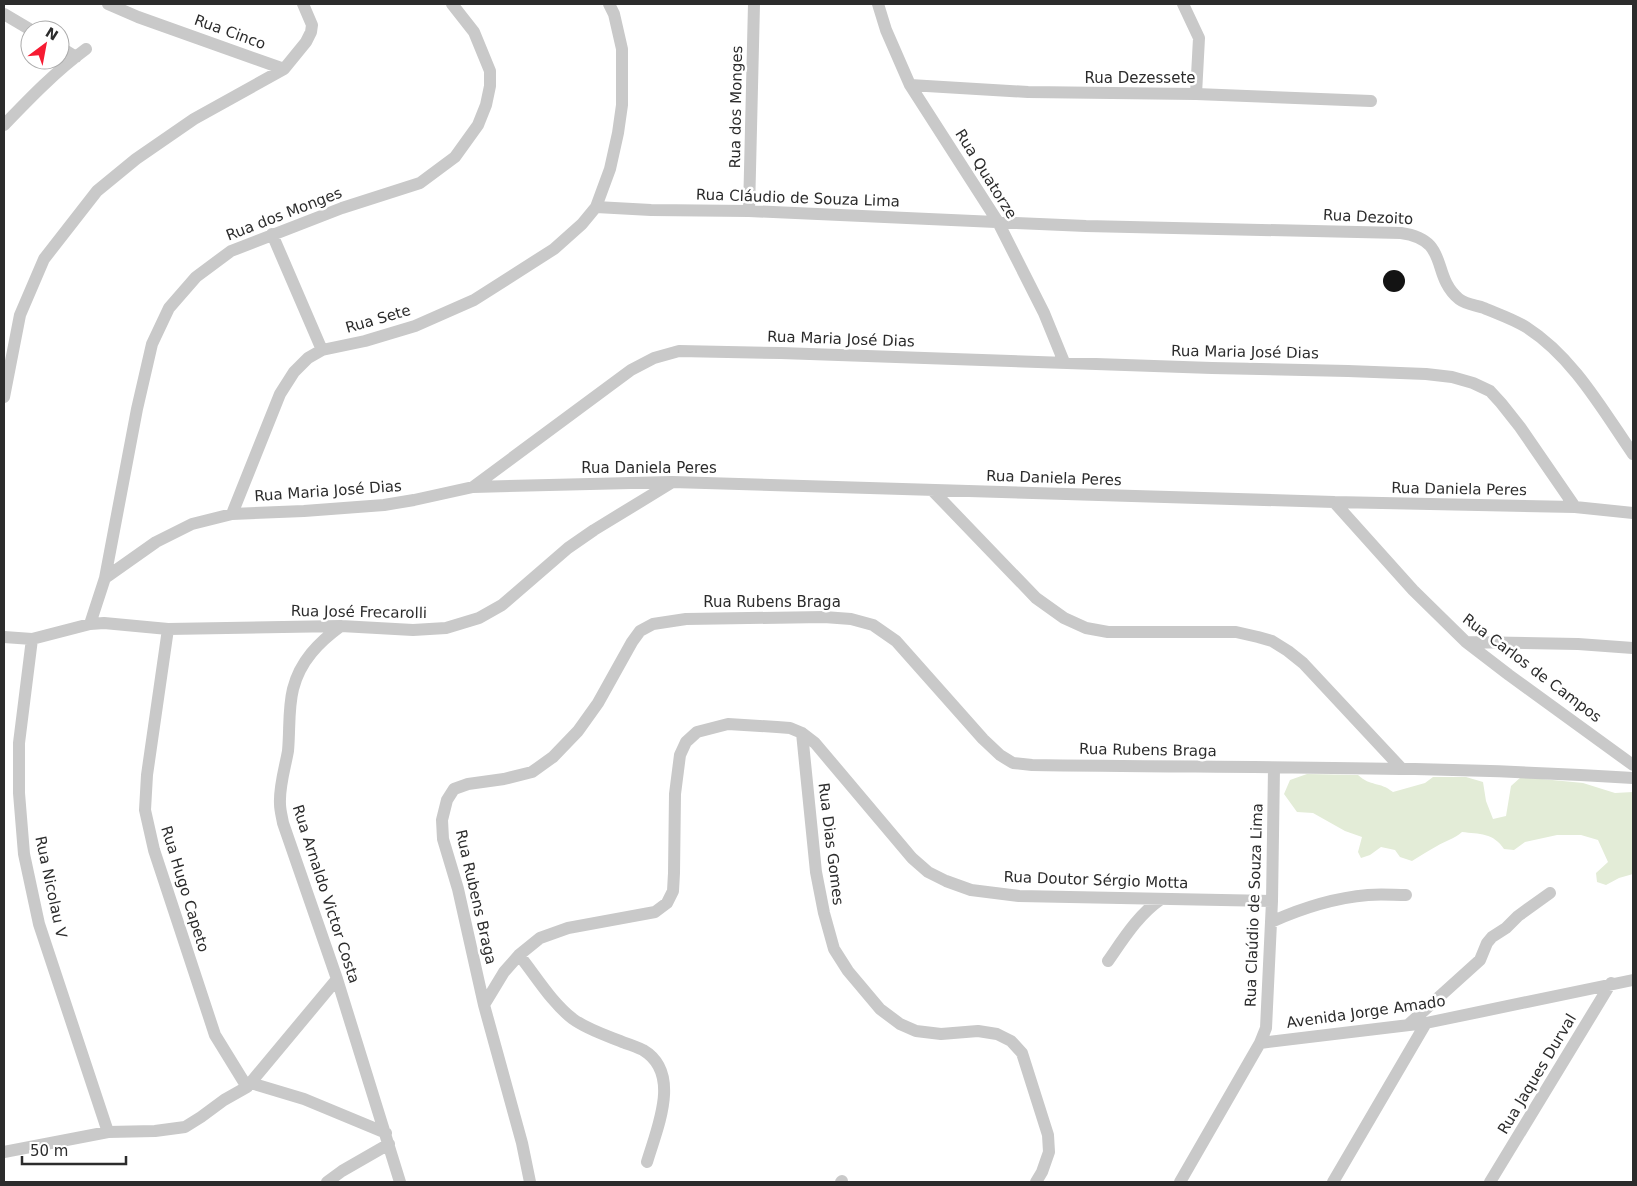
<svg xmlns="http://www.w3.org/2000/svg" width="1637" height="1186" font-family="'DejaVu Sans',sans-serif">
<rect width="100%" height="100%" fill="#fff"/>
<path fill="#e3ecd7" d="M 1307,774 L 1358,775 C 1371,787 1379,781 1393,792 L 1425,783 L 1433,777 L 1466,777 L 1483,782 L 1486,801 L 1493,819 L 1506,816 L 1511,786 L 1521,777 L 1583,783 L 1615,793 L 1633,792 L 1633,874 L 1619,878 L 1606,885 L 1597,882 L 1596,873 L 1608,862 L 1598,840 L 1581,835 L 1557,835 L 1525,842 L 1514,850 L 1504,849 C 1494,833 1479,834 1462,832 C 1454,839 1445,841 1437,846 C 1428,851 1420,856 1412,861 L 1400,857 L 1395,850 L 1381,847 L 1370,855 L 1361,858 L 1358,852 L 1362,837 L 1345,831 L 1313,813 L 1297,812 L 1284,794 L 1290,780 Z"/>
<path fill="#131313" d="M1383 281a11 11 0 1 1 22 0a11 11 0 1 1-22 0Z"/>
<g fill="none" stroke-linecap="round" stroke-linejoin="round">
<path stroke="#c9c9c9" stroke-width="12" d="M 108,4 L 138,17 L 284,69
M 878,4 L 886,30 L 910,85 L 998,222 L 1044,313 L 1064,362
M 1183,4 L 1199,38 L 1196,94
M 4,14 L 31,30
M 60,47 L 76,57
M 910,85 L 1028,92 L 1196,94 L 1371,101
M 4,125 C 30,98 56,71 86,49
M 596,207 L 651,210 L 749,211 L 1086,226 L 1401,233 C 1451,240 1430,275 1459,299 C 1467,305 1476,305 1484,308 C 1498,314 1513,319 1526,327 C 1573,357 1602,409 1633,454
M 749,211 L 754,4
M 272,234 L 322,350
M 4,397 L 20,315 L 44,259 L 97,191 L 136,159 L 194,119 L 284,69 L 306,42 L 311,32 L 312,25 L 303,4
M 473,487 L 672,482 L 1334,502 L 1575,507 L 1633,513
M 933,491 L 1036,598 L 1064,618 L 1086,628 L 1108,632 L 1236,632 L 1258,637 L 1272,641 L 1288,651 L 1303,663 L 1402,769
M 1334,502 L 1413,590 L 1466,642 L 1509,675 L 1633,765
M 232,514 L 280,394 L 294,372 L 308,358 L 322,350 L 365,341 L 415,326 L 474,300 L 554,249 L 582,224 L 596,207 L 610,169 L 618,133 L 622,105 L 622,49 L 614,14 L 609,4
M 105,578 L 156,542 L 192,524 L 232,514 L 304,511 L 384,505 L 414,500 L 473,487 L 631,370 L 654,358 L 679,351 L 781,353 L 1212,368 L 1348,371 L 1426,374 L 1452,377 L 1473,383 L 1490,391 L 1501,403 L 1520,427 L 1575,507
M 90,624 L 105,578 L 137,409 L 152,344 L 169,308 L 196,277 L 231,251 L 342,208 L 420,183 L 455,157 L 478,125 L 486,105 L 490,86 L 490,71 L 474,32 L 452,4
M 341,626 C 319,642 300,661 293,689 C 288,709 290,730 288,751 C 285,768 279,786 280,804 C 280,810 282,817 283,823 L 337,979 L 400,1182
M 168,629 L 147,775 L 145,810 L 154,850 L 215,1035 L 247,1087
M 4,637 L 32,639 L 90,624 L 104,623 L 168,629 L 341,626 L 413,630 L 446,628 L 479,618 L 502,605 L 568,548 L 594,530 L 671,483
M 32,639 L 19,743 L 19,793 L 24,854 L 39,924 L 108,1132
M 1466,642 L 1578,644 L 1633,648
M 802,733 L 816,872 L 824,913 L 834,949 L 848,971 L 880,1009 L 900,1024 L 916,1031 L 941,1034 L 978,1031 L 997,1034 L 1011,1041 L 1022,1053 L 1048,1135 L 1049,1152 L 1042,1172 L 1036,1182
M 1271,922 C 1302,908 1333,898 1368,895 C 1380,894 1394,895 1406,895
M 519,955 C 536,976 551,1002 573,1019 C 588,1030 608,1036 625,1043 C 631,1045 637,1047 643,1050 C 682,1073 657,1128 647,1162
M 1108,961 C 1124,938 1138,915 1161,899
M 484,1005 L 504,972 L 519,955 L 540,938 L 568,928 L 655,912 L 667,903 L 673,891 L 674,873 L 675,794 L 680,755 L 686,742 L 697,732 L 728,724 L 777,727 L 790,728 L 802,733 L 815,743 L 912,858 L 928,872 L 946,881 L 971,890 L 1019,896 L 1272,901
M 1408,1025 L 1480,960 L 1487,943 L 1492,937 L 1506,928 L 1518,916 L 1550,893
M 1260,1043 L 1426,1023 L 1633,980
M 251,1083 L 304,1099 L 386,1133
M 4,1152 L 108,1132 L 155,1131 L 185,1127 L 201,1117 L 224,1100 L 247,1087 L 337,979
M 327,1182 L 342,1171 L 389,1144
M 530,1182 L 522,1143 L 484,1005 L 458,889 L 443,839 L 442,820 L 447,800 L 454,789 L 468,784 L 504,779 L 532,772 L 553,757 L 578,731 L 598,703 L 632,642 L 640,631 L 653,624 L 686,619 L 824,617 L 851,619 L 873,625 L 896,641 L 983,739 L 1000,755 L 1013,763 L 1032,765 C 1232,768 1433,765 1633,778
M 841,1182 L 842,1181
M 1180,1182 L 1260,1043 L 1266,1028 L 1272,901 L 1274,768
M 1333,1182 L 1426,1023
M 1490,1182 L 1611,983"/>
</g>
<g text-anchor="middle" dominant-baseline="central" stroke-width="5" stroke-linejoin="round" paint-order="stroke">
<g font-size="15" fill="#2c2c2c" stroke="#fff">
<text transform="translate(230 32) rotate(20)">Rua Cinco</text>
<text x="1140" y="78">Rua Dezessete</text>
<text transform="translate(736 107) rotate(-89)">Rua dos Monges</text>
<text transform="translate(986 174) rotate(58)">Rua Quatorze</text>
<text transform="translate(798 198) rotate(2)">Rua Cláudio de Souza Lima</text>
<text transform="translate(284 214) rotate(-21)">Rua dos Monges</text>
<text transform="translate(1368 217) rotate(3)">Rua Dezoito</text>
<text transform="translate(378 319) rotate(-16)">Rua Sete</text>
<text transform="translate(841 339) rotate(2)">Rua Maria José Dias</text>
<text transform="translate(1245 352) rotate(1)">Rua Maria José Dias</text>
<text x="649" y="468">Rua Daniela Peres</text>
<text transform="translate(1054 478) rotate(2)">Rua Daniela Peres</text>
<text transform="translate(1459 489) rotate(1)">Rua Daniela Peres</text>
<text transform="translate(328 491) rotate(-4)">Rua Maria José Dias</text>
<text x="772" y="602">Rua Rubens Braga</text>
<text transform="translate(359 612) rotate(1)">Rua José Frecarolli</text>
<text transform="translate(1532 668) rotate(37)">Rua Carlos de Campos</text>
<text transform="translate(1148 750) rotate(1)">Rua Rubens Braga</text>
<text transform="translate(831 844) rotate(83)">Rua Dias Gomes</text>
<text transform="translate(1096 880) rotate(2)">Rua Doutor Sérgio Motta</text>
<text transform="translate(51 887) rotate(78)">Rua Nicolau V</text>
<text transform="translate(185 889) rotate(73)">Rua Hugo Capeto</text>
<text transform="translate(326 894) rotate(72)">Rua Arnaldo Victor Costa</text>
<text transform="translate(476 897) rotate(77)">Rua Rubens Braga</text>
<text transform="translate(1254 905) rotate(-88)">Rua Claúdio de Souza Lima</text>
<text transform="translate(1366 1012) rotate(-8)">Avenida Jorge Amado</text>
<text transform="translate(1537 1074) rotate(-59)">Rua Jaques Durval</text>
</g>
</g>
<rect width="1637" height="1186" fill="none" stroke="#2c2c2c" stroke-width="10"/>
<g transform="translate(45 45) rotate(32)"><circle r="24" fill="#ffffff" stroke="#ababab"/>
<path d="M0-4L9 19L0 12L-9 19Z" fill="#f61b32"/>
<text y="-8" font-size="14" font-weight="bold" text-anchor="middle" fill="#2c2c2c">N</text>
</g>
<path d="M22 1156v8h104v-8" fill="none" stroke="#2c2c2c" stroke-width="2.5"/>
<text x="30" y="1156" font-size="15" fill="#2c2c2c" stroke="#ffffff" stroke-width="4" paint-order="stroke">50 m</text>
</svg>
